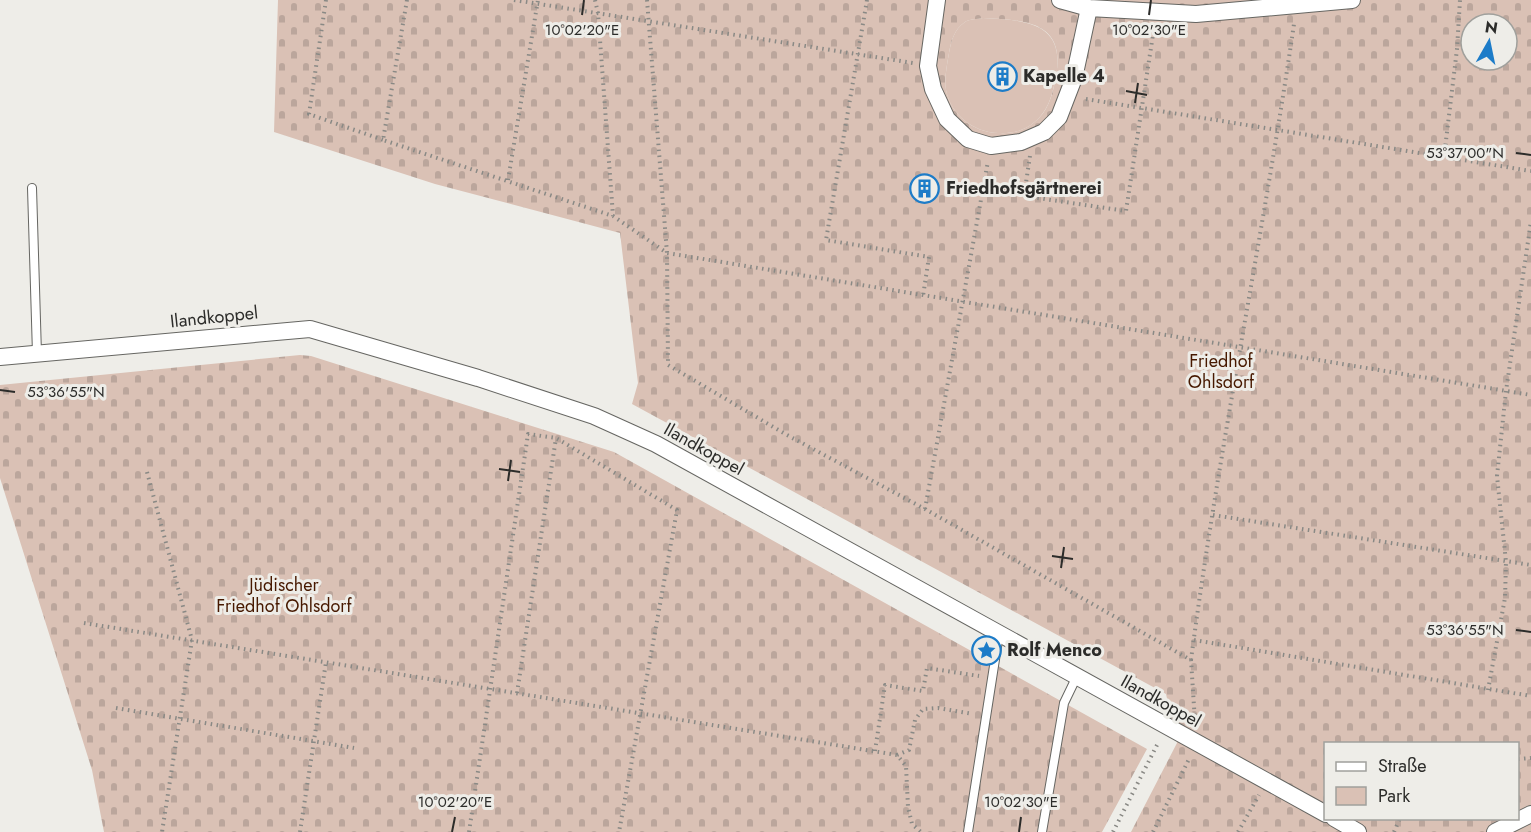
<svg xmlns="http://www.w3.org/2000/svg" width="1531" height="832" font-family="Jost,sans-serif">
<defs>
<pattern id="cemetery-stones" width="16" height="16" patternUnits="userSpaceOnUse" patternTransform="scale(1.5)"><rect width="16" height="16" fill="#dac1b5"/><path d="M2 7V4a2 2 0 0 1 4 0v3zM10 15v-3a2 2 0 0 1 4 0v3z" fill="#bba69c"/></pattern>
</defs>
<rect width="100%" height="100%" fill="#eeede8"/>
<path fill="#dac1b5" d="M 983,18 C 1025,20 1066,22 1056,76 C 1053,91 1050,106 1039,118 C 1027,130 1014,134 998,133 C 973,132 951,115 946,90 C 944,79 947,65 949,53 C 951,42 954,29 965,22 C 969,19 978,19 983,18 Z"/>
<path fill="url(#cemetery-stones)" fill-rule="evenodd" d="M 278,0 L 1531,0 L 1531,832 L 1131,832 L 1177,743 L 1166,694 L 632,404 L 638,383 L 620,233 L 435,184 L 274,132 ZM 983,18 C 1026,20 1066,22 1056,76 C 1053,92 1050,106 1039,118 C 1027,130 1014,134 998,133 C 973,132 951,115 946,90 C 944,79 947,65 949,53 C 951,42 954,29 965,22 C 969,19 978,19 983,18 ZM 1471,24 L 1507,24 L 1507,60 L 1471,60 ZM 1326,744 L 1518,744 L 1518,818 L 1326,818 Z
M 300,355 L 311,356 L 614,452 L 1147,749 L 1102,832 L 104,832 L 92,770 L 0,478 L 0,385 Z"/>
<g fill="none" stroke-linecap="round" stroke-linejoin="round">
<defs>
<path id="service" d="M 32,188 L 37,354
M 968,832 L 999,634
M 1042,832 L 1064,703 L 1077,676"/>
<path id="minor" d="M 937,0 L 928,66 L 933,89 L 947,119 L 968,139 L 991,146 L 1021,142 L 1044,132 L 1059,117 L 1074,78 L 1089,8
M 1060,0 L 1089,8 L 1196,14 L 1352,0
M 0,357 L 310,329 L 478,378 L 594,416 L 656,444 L 1326,814
M 1334,818 L 1358,832
M 1495,832 L 1531,814"/>
</defs>
<use href="#service" stroke="#666662" stroke-width="10"/>
<use href="#minor" stroke="#666662" stroke-width="18"/>
<path stroke="#898985" stroke-width="4" stroke-dasharray="1.5 4.5" stroke-linecap="butt" d="M 326,0 L 309,114 L 383,140
M 407,0 L 383,140 L 613,216 L 667,253 L 1531,395
M 514,0 L 913,63
M 595,0 L 598,13 L 613,216
M 647,0 L 667,253 L 668,365 L 787,435 L 925,509 L 1191,660 L 1195,722
M 867,0 L 826,240 L 929,257 L 923,296
M 1086,99 L 1531,171
M 1030,156 L 1024,196 L 1126,211 L 1154,28
M 1444,157 L 1457,49 L 1460,0
M 508,180 L 538,0
M 147,472 L 192,640 L 162,832
M 925,509 L 988,161
M 1213,515 L 1531,565
M 84,623 L 897,755 L 906,766 L 908,807 L 912,824 L 921,832
M 1194,640 L 1531,696
M 1191,660 C 1219,447 1263,236 1294,24
M 1488,690 L 1505,598 L 1506,562 L 1497,476 L 1506,391 L 1531,221
M 517,693 L 556,438
M 116,708 L 354,748
M 875,751 L 885,685 L 923,691 L 927,668 L 979,676
M 897,755 L 909,750 L 915,720 L 923,709 L 938,708 L 973,714
M 1518,759 L 1531,758
M 300,832 L 326,662
M 469,832 L 528,434 L 556,438 L 677,510 L 619,832
M 1113,832 L 1159,741
M 1153,832 L 1190,757
M 1238,832 L 1259,795
M 1394,832 L 1400,818"/>
<use href="#service" stroke="#fff" stroke-width="8"/>
<use href="#minor" stroke="#fff" stroke-width="16"/>
</g>
<path fill="none" stroke="#2c2c2a" stroke-width="2" d="M 582,15 L 584,0M 1149,15 L 1151,0M 1126,91 L 1147,95M 1135,103 L 1138,83M 1516,153 L 1531,155M 0,390 L 15,392M 499,469 L 520,472M 508,481 L 511,460M 1052,556 L 1073,559M 1061,568 L 1064,547M 1516,630 L 1531,632M 452,832 L 455,817M 1019,832 L 1021,817"/>
<defs>
<symbol id="building-ring" viewBox="-11 -11 22 22"><circle r="9.5" fill="#eeede8" stroke="#1d7cc8" stroke-width="1.5"/><path d="M-4-6H4V6H1V3H-1V6H-4ZM-2.5-4.3h1.7v1.8h-1.7ZM.8-4.3h1.7v1.8H.8ZM-2.5-1h1.7V.8h-1.7ZM.8-1h1.7V.8H.8Z" fill="#1d7cc8"/></symbol>
<symbol id="sight-ring" viewBox="-11 -11 22 22"><circle r="9.5" fill="#eeede8" stroke="#1d7cc8" stroke-width="1.5"/><path d="M0-6L1.8-2.2L6-1.7L2.9 1.2L3.7 5.4L0 3.3L-3.7 5.4L-2.9 1.2L-6-1.7L-1.8-2.2Z" fill="#1d7cc8"/></symbol>
</defs>
<g fill-rule="evenodd">
<use href="#building-ring" x="986" y="60" width="33" height="33"/>
<use href="#building-ring" x="908" y="172" width="33" height="33"/>
<use href="#sight-ring" x="970" y="634" width="33" height="33"/>
</g>
<g text-anchor="middle" dominant-baseline="central" stroke-width="6" stroke-linejoin="round" paint-order="stroke">
<g font-size="18" font-weight="bold" fill="#2c2c2a" stroke="#eeede8" text-anchor="start">
<text x="1023" y="76">Kapelle 4</text>
<text x="946" y="188">Friedhofsgärtnerei</text>
<text x="1007" y="650">Rolf Menco</text>
</g>
<g font-size="18" fill="#2c2c2a" stroke="#eeede8">
<text transform="translate(214 317) rotate(-6)">Ilandkoppel</text>
<text transform="translate(704 449) rotate(29)">Ilandkoppel</text>
<text transform="translate(1161 701) rotate(29)">Ilandkoppel</text>
</g>
<g font-size="18" fill="#471900" stroke="#eeede8">
<text x="1221" y="361">Friedhof<tspan x="1221" dy="21">Ohlsdorf</tspan></text>
<text x="284" y="585">Jüdischer<tspan x="284" dy="21">Friedhof Ohlsdorf</tspan></text>
</g>
</g>
<g font-size="15" text-anchor="middle" fill="#2c2c2a" stroke="#eeede8" stroke-width="6" stroke-linejoin="round" paint-order="stroke">
<text x="582" y="35">10°02'20"E</text>
<text x="1149" y="35">10°02'30"E</text>
<text x="1465" y="158">53°37'00"N</text>
<text x="66" y="397">53°36'55"N</text>
<text x="1465" y="635">53°36'55"N</text>
<text x="455" y="807">10°02'20"E</text>
<text x="1021" y="807">10°02'30"E</text>
</g>
<rect x="1324" y="742" width="195" height="78" fill="#eeede8" stroke="#a0a09c" stroke-width="1.5"/>
<rect x="1336" y="762" width="30" height="9" fill="#ffffff" stroke="#a0a09c" stroke-width="1.5"/>
<text x="1378" y="772" font-size="18" fill="#2c2c2a">Straße</text>
<rect x="1336" y="787" width="30" height="18" fill="#dac1b5" stroke="#a0a09c" stroke-width="1.5"/>
<text x="1378" y="802" font-size="18" fill="#2c2c2a">Park</text>
<g transform="translate(1489 42) rotate(9)"><circle r="28" fill="#eeede8" stroke="#a0a09c" stroke-width="1.5"/>
<path d="M0-4.5L10 22L0 15L-10 22Z" fill="#1d7cc8"/>
<text y="-9" font-size="16" font-weight="bold" text-anchor="middle" fill="#2c2c2a">N</text>
</g>
</svg>
